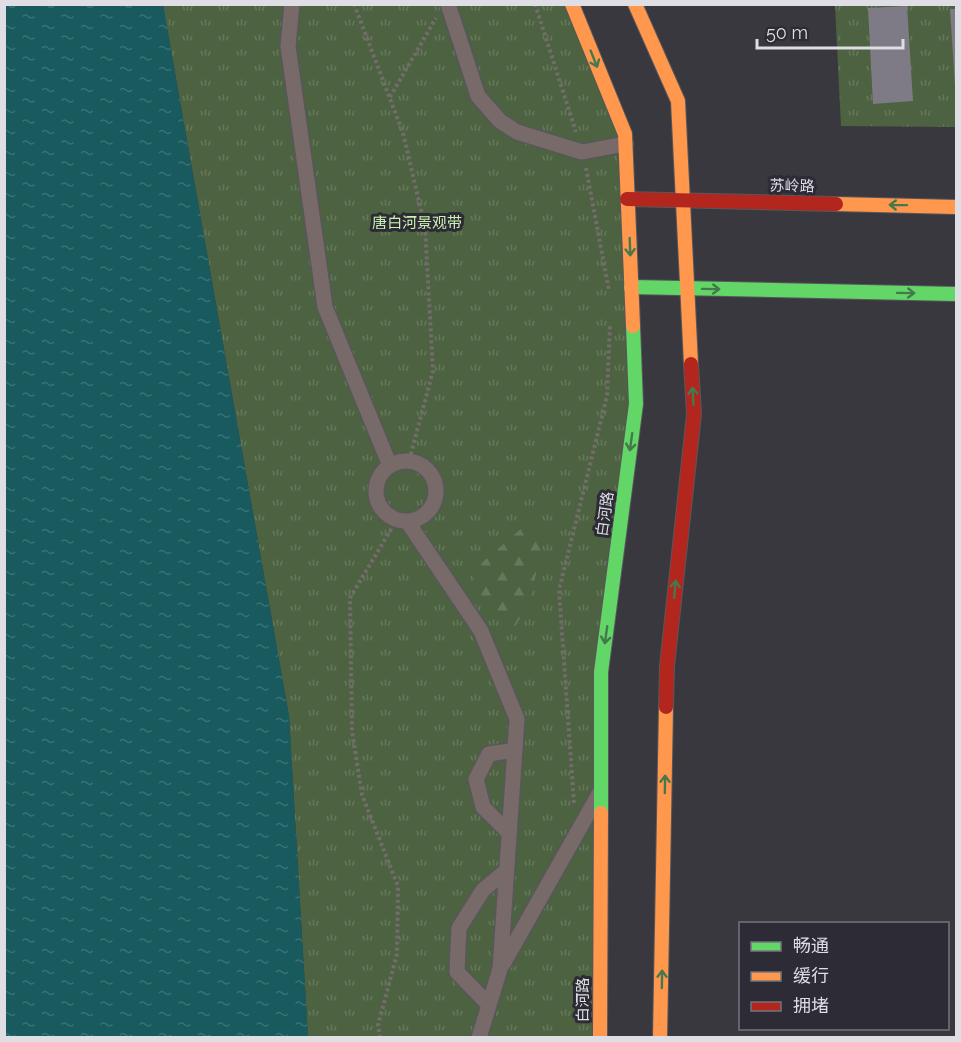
<svg xmlns="http://www.w3.org/2000/svg" width="961" height="1042" font-family="Raleway,'Noto Sans SC',sans-serif">
<defs>
<pattern id="grass-tufts" width="24" height="20" patternUnits="userSpaceOnUse" patternTransform="scale(1.5)"><rect width="24" height="20" fill="#4d6240"/><path d="M3 7l-1-3M5 7V3M7 7l1-3M15 17l-1-3M17 17v-4M19 17l1-3" fill="none" stroke="#66785b"/></pattern>
<pattern id="forest-firs" width="22" height="20" patternUnits="userSpaceOnUse" patternTransform="scale(1.5)"><rect width="22" height="20" fill="#4d6240"/><path d="M5 1l3.5 6h-7zM16 11l3.5 6h-7z" fill="#66785b"/></pattern>
<pattern id="water-ripples" width="26" height="14" patternUnits="userSpaceOnUse" patternTransform="scale(1.5)"><rect width="26" height="14" fill="#195a5f"/><path d="M2 4q2-2 4 0t4 0M15 11q2-2 4 0t4 0" fill="none" stroke="#3a7176"/></pattern>
</defs>
<rect width="100%" height="100%" fill="#39383e"/>
<path fill="url(#grass-tufts)" d="M 163,5 L 572,5 L 625,134 L 636,404 L 601,672 L 600,1037 L 308,1037 L 289,716 Z
M 835,5 L 956,5 L 956,127 L 841,126 Z"/>
<path fill="url(#forest-firs)" d="M 529,522 L 546,528 L 530,601 L 515,627 L 486,606 L 471,572 Z"/>
<path fill="url(#water-ripples)" d="M 5,4 L 163,5 L 289,716 L 308,1037 L 5,1037 Z"/>
<path fill="#7f7b86" d="M 907,6 L 913,101 L 873,104 L 868,8 Z
M 950,9 L 956,9 L 956,86 L 955,86 Z"/>
<g fill="none" stroke-linecap="round" stroke-linejoin="round">
<defs>
<path id="street" d="M 292,4 L 288,46 L 325,307 L 390,466
M 448,4 L 478,96 L 500,121 L 517,132 L 582,152 L 625,144
M376 491a30 30 0 1 1 60 0a30 30 0 1 1-60 0Z
M 407,521 L 481,631 L 517,719 L 500,969 L 479,1038
M 509,833 L 483,807 L 476,779 L 489,754 L 515,750
M 503,964 L 599,794
M 489,1005 L 457,972 L 459,928 L 483,890 L 506,871"/>
<path id="fast" d="M 631,287 L 956,294
M 601,813 L 601,672 L 636,404 L 633,326"/>
<path id="slow" d="M 572,4 L 625,134 L 633,326
M 635,4 L 678,101 L 691,364
M 836,204 L 956,207
M 600,1038 L 601,813
M 660,1038 L 666,707"/>
<path id="jam" d="M 627,199 L 836,204
M 666,707 L 667,666 L 694,414 L 691,364"/>
</defs>
<use href="#street" stroke="#58575b" stroke-width="18"/>
<use href="#fast" stroke="#58575b" stroke-width="16"/>
<use href="#slow" stroke="#58575b" stroke-width="16"/>
<use href="#jam" stroke="#58575b" stroke-width="16"/>
<path stroke="#746c6c" stroke-width="4" stroke-dasharray="3 3" stroke-linecap="butt" d="M 354,4 L 403,133 L 425,227 L 433,371 L 409,461
M 535,4 L 576,132
M 390,97 L 436,18
M 586,168 L 609,291
M 574,803 L 559,590 L 607,396 L 610,325
M 380,1038 L 378,1025 L 397,954 L 398,886 L 362,795 L 352,731 L 350,598 L 393,526"/>
<use href="#street" stroke="#776a68" stroke-width="15"/>
<use href="#fast" stroke="#63d668" stroke-width="14"/>
<use href="#slow" stroke="#ff974d" stroke-width="14"/>
<use href="#jam" stroke="#b3261e" stroke-width="14"/>
</g>
<defs><path id="oneway-shaft" d="M-6 0H5M1.5-3L5.5 0L1.5 3" fill="none" stroke-width="1.6" stroke-linecap="round" stroke-linejoin="round" transform="scale(1.5)"/></defs>
<g stroke="#45784c">
<use href="#oneway-shaft" transform="translate(594 59) rotate(68)"/>
<use href="#oneway-shaft" transform="translate(898 205) rotate(-179)"/>
<use href="#oneway-shaft" transform="translate(630 247) rotate(88)"/>
<use href="#oneway-shaft" transform="translate(711 289) rotate(1)"/>
<use href="#oneway-shaft" transform="translate(906 293) rotate(1)"/>
<use href="#oneway-shaft" transform="translate(693 396) rotate(-93)"/>
<use href="#oneway-shaft" transform="translate(631 442) rotate(98)"/>
<use href="#oneway-shaft" transform="translate(675 589) rotate(-84)"/>
<use href="#oneway-shaft" transform="translate(606 635) rotate(98)"/>
<use href="#oneway-shaft" transform="translate(665 784) rotate(-89)"/>
<use href="#oneway-shaft" transform="translate(662 979) rotate(-89)"/>
</g>
<g text-anchor="middle" dominant-baseline="central" stroke-width="6" stroke-linejoin="round" paint-order="stroke">
<g font-size="15" fill="#dedee4" stroke="#2d2c36">
<text transform="translate(792 186) rotate(1)">苏岭路</text>
<text transform="translate(605 514) rotate(-82)">白河路</text>
<text transform="translate(583 1000) rotate(-90)">白河路</text>
</g>
<g font-size="15" fill="#c9f1af" stroke="#2d2c36">
<text x="417" y="223">唐白河景观带</text>
</g>
</g>
<rect width="961" height="1042" fill="none" stroke="#dedee4" stroke-width="12"/>
<rect x="739" y="922" width="210" height="108" fill="#2d2c36" stroke="#74737c" stroke-width="1.5"/>
<rect x="751" y="942" width="30" height="9" fill="#63d668" stroke="#74737c" stroke-width="1.5"/>
<text x="793" y="952" font-size="18" fill="#dedee4">畅通</text>
<rect x="751" y="972" width="30" height="9" fill="#ff974d" stroke="#74737c" stroke-width="1.5"/>
<text x="793" y="982" font-size="18" fill="#dedee4">缓行</text>
<rect x="751" y="1002" width="30" height="9" fill="#b3261e" stroke="#74737c" stroke-width="1.5"/>
<text x="793" y="1012" font-size="18" fill="#dedee4">拥堵</text>
<path d="M757 39v9h146v-9" fill="none" stroke="#dedee4" stroke-width="3"/>
<text x="766" y="39" font-size="18" fill="#dedee4" stroke="#2d2c36" stroke-width="4.5" paint-order="stroke">50 m</text>
</svg>
